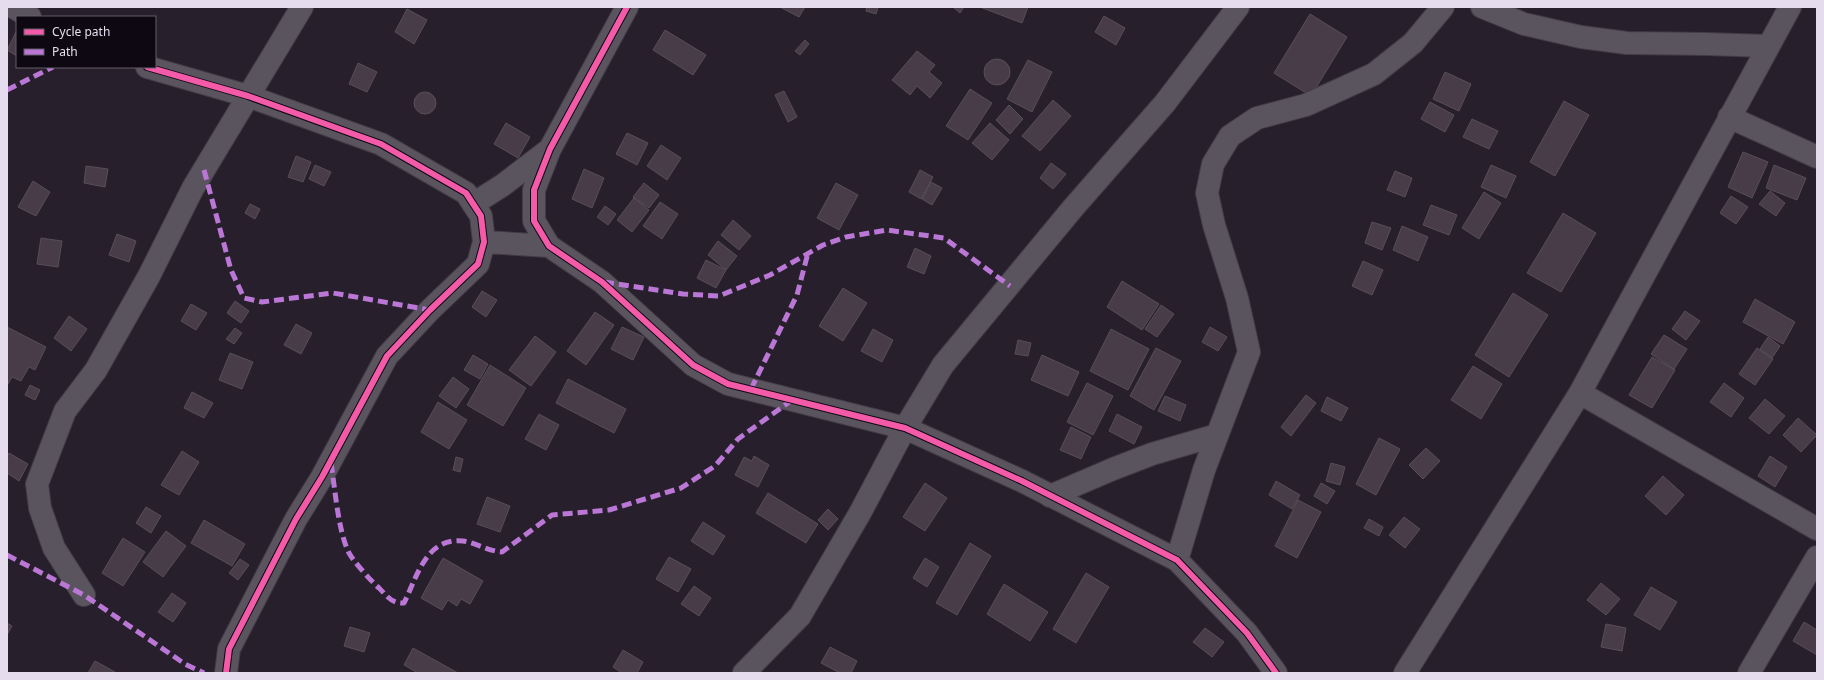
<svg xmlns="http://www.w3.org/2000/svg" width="1824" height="680" font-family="'Noto Sans',sans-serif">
<rect width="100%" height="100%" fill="#271f2c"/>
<path fill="#493c49" stroke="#574e57" d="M 780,7 L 805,7 L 799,17 Z
M 867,7 L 878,7 L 876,14 L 866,11 Z
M 953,7 L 964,7 L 960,13 Z
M 980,7 L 1028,7 L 1022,23 Z
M 407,9 L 427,20 L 414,44 L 395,32 Z
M 1310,14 L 1347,37 L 1311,96 L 1274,73 Z
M 1104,16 L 1125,28 L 1116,45 L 1095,32 Z
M 17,30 L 17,56 L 7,50 Z
M 665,30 L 706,55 L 693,75 L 653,50 Z
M 805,40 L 809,44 L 800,55 L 795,51 Z
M 917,51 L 935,65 L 929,72 L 942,83 L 930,98 L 917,86 L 910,95 L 892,80 Z
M984 72a13 13 0 1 1 26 0a13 13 0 1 1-26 0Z
M 1028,60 L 1052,72 L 1032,112 L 1007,99 Z
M 358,63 L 377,72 L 367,92 L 349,84 Z
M 1445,72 L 1471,84 L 1459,111 L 1433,99 Z
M 970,89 L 992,103 L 968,140 L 946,126 Z
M 784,91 L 797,117 L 788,122 L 775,95 Z
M414 103a11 11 0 1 1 22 0a11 11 0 1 1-22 0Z
M 1053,100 L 1071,116 L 1040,151 L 1022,136 Z
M 1564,101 L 1589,115 L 1555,176 L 1530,162 Z
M 1430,102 L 1454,115 L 1445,132 L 1421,119 Z
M 1009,105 L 1023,119 L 1010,134 L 996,120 Z
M 1472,119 L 1498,131 L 1489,149 L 1463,137 Z
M 506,123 L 530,137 L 518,158 L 494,144 Z
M 990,123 L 1009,140 L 992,160 L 972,143 Z
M 627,133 L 648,143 L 637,165 L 616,154 Z
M 661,145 L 681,158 L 667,180 L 647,166 Z
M 1743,152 L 1768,162 L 1752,198 L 1728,187 Z
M 296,156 L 311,162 L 303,182 L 288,177 Z
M 1051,163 L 1066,174 L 1053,189 L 1040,178 Z
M 315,165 L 331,172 L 324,186 L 309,179 Z
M 1491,165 L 1516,176 L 1506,198 L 1481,187 Z
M 1774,165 L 1806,178 L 1797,200 L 1766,188 Z
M 86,166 L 108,169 L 105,187 L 84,183 Z
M 584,169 L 604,178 L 592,208 L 572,199 Z
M 920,170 L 933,177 L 921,199 L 909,192 Z
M 1395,171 L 1412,178 L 1405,197 L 1387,190 Z
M 33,181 L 50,192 L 36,216 L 18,207 Z
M 931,182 L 942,188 L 932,205 L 922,199 Z
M 644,183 L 659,195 L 649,208 L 633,197 Z
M 836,183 L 858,195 L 839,230 L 817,218 Z
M 1770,191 L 1785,203 L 1776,216 L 1759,204 Z
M 1484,192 L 1501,203 L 1479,239 L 1462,228 Z
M 1731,196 L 1748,207 L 1736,224 L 1720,213 Z
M 634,198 L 649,210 L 632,232 L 617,220 Z
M 660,202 L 678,214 L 662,239 L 643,226 Z
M 250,204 L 260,209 L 255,219 L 245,213 Z
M 1431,205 L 1457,215 L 1449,235 L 1423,225 Z
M 605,206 L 616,214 L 608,225 L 597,217 Z
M 1563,213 L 1596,233 L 1561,292 L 1527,273 Z
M 733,220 L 751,236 L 739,250 L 721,235 Z
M 1372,222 L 1391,228 L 1382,250 L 1365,243 Z
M 1402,226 L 1428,237 L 1418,261 L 1393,250 Z
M 117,234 L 136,241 L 129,262 L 109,255 Z
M 41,238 L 62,241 L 58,267 L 37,264 Z
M 718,241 L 737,256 L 726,270 L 708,255 Z
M 915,248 L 931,256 L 924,274 L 907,267 Z
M 706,260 L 726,270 L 716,288 L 697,278 Z
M 1363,261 L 1383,270 L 1372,295 L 1352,286 Z
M 1122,281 L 1159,304 L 1142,330 L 1107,307 Z
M 843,288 L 867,303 L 843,341 L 819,326 Z
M 482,291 L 497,300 L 486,317 L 472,307 Z
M 1513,293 L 1548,315 L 1509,377 L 1475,355 Z
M 1755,299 L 1795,322 L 1783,344 L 1743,322 Z
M 235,301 L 249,311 L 241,323 L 227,313 Z
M 191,304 L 207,313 L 196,330 L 181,321 Z
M 1161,305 L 1174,314 L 1157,337 L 1145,329 Z
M 1685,311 L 1700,321 L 1686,340 L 1672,329 Z
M 595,312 L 614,325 L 586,365 L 567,351 Z
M 69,316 L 87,329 L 71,351 L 54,338 Z
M 296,324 L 312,333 L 301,354 L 284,345 Z
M 7,327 L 46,347 L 35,370 L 29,367 L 21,381 L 12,377 L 8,384 L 7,383 Z
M 622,327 L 644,337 L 633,360 L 611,349 Z
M 1210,327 L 1227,337 L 1218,351 L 1202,342 Z
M 235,328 L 242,333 L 234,344 L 226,339 Z
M 873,329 L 893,340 L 882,362 L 861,351 Z
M 1111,329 L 1149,349 L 1128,390 L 1090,371 Z
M 1664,335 L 1687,349 L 1674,369 L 1651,354 Z
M 535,336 L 556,352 L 531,386 L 509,370 Z
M 1768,337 L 1780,346 L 1772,358 L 1760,349 Z
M 1018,340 L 1031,343 L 1028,356 L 1015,354 Z
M 1156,348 L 1181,361 L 1154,410 L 1130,396 Z
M 1757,348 L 1773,359 L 1755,385 L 1739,374 Z
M 230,353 L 253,362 L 242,389 L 219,380 Z
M 473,355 L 488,364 L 480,379 L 464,370 Z
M 1042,355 L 1079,372 L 1068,396 L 1031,380 Z
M 1652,357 L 1675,370 L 1652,408 L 1629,395 Z
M 490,365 L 526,388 L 503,426 L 467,405 Z
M 1473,366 L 1502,384 L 1481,419 L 1451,400 Z
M 453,377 L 469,389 L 456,408 L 439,396 Z
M 568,379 L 626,409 L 614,433 L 556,403 Z
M 1087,383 L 1113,396 L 1093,435 L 1067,422 Z
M 1724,383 L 1744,398 L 1731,417 L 1710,402 Z
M 30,385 L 40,390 L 35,400 L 25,395 Z
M 192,392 L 213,403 L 204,418 L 184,408 Z
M 1306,395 L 1316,403 L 1291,436 L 1281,427 Z
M 1165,396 L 1186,405 L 1180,421 L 1158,411 Z
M 1327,397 L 1348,408 L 1341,421 L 1321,411 Z
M 1765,399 L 1785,416 L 1769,434 L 1749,418 Z
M 438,402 L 467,420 L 449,449 L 421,432 Z
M 539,414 L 559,425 L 546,450 L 525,439 Z
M 1117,414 L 1142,427 L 1134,444 L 1109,431 Z
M 1798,418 L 1817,435 L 1801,452 L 1783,435 Z
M 1071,427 L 1091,437 L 1081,459 L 1060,450 Z
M 1379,438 L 1400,449 L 1376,495 L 1356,484 Z
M 1426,448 L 1440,461 L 1423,479 L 1409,465 Z
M 182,451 L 199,462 L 179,495 L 161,485 Z
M 9,453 L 28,464 L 19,481 L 7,473 L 7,457 Z
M 754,456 L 769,465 L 758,487 L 735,475 L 744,457 L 752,461 Z
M 1770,456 L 1787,467 L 1775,487 L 1758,476 Z
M 456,457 L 463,459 L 460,472 L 453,470 Z
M 1331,463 L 1345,467 L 1340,485 L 1326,481 Z
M 1663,476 L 1684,495 L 1666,515 L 1645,496 Z
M 1276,481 L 1300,495 L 1292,509 L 1269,495 Z
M 925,483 L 947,498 L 925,531 L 903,517 Z
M 1321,483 L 1335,491 L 1327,504 L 1314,496 Z
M 768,493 L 818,524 L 806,543 L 756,513 Z
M 487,497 L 510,506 L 500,532 L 477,524 Z
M 1298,500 L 1321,512 L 1297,558 L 1275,546 Z
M 146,507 L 161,516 L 151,533 L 136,523 Z
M 828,509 L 838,519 L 828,530 L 818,520 Z
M 1404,517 L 1420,529 L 1405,548 L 1389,535 Z
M 1369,519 L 1383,527 L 1379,536 L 1364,528 Z
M 204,520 L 245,544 L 232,566 L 191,543 Z
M 703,522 L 725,536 L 713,555 L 691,541 Z
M 166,531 L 186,546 L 163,577 L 143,562 Z
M 123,538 L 145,552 L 123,586 L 102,573 Z
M 970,543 L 991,556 L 957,615 L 936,603 Z
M 669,557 L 691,569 L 678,592 L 656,579 Z
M 443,558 L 483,581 L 470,604 L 461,599 L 457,606 L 448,600 L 442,610 L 421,598 Z
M 925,558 L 939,567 L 927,587 L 913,578 Z
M 240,559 L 249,565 L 238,580 L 229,573 Z
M 1086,573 L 1109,587 L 1076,643 L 1053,629 Z
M 1601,583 L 1620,599 L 1606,615 L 1587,600 Z
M 1004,584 L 1048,612 L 1030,641 L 987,614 Z
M 694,586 L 711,598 L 699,616 L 681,604 Z
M 1651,587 L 1677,602 L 1660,630 L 1634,615 Z
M 172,593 L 186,603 L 173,622 L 158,612 Z
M 1804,622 L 1817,630 L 1817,655 L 1793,641 Z
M 7,623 L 12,626 L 7,635 Z
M 1606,624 L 1626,628 L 1622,651 L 1601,647 Z
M 350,627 L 370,633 L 364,652 L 344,646 Z
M 1205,628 L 1224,642 L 1212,657 L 1193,642 Z
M 830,647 L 857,661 L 851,673 L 840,673 L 821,663 Z
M 413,648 L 458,673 L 418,673 L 404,665 Z
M 623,650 L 643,662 L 637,673 L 622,673 L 613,667 Z
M 95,661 L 115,672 L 114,673 L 88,673 Z"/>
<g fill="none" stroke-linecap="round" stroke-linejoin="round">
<defs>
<path id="minor" d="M 13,7 L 30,17
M 627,7 L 550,149 L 534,190 L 534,221 L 549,246 L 602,282 L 693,365 L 728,384 L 905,428 L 1022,481 L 1177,560 L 1247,633 L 1276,673
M 1482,7 L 1524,24 L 1581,37 L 1627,43 L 1707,44 L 1767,46
M 147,67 L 248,96 L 381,144 L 466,193 L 481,216 L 484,242 L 478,264 L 430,310 L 387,356 L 322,477 L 296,519 L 229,649 L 226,673
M 1729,117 L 1817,157
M 473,204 L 503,185 L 550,149
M 484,242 L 549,246
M 1580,393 L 1817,529
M 1050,496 L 1113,469 L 1152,454 L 1217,435
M 1177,560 L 1204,470 L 1249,352 L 1237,298 L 1214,225 L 1207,193 L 1213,164 L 1230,136 L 1257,118 L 1306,105 L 1374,74 L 1413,43 L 1443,7
M 84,595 L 54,548 L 40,508 L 37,484 L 65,411 L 96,370 L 149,276 L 193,188 L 302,7
M 744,673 L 800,616 L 860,513 L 905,428 L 943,365 L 1073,208 L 1165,103 L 1238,7
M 1405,673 L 1580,393 L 1790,7
M 1749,673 L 1817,557"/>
</defs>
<use href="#minor" stroke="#433c47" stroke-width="24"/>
<use href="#minor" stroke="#5a545e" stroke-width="22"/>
<path stroke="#ba77d6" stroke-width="5" stroke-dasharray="10 5" stroke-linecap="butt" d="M 7,90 L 53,67
M 204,170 L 231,270 L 244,298 L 262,302 L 333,293 L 430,310
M 604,282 L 683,294 L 719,296 L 770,275 L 823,245 L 846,237 L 887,230 L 944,238 L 1010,286
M 751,389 L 797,295 L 808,253
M 331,463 C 335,488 338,531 349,553 C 354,562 371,581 379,588 C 387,596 392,604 404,603 C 417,577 426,537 463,541 C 476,543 488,551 502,552 L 552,515 L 609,510 L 681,488 L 715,466 L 738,439 L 792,400
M 7,555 L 84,595 L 185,664 L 204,673"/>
<defs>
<path id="cycleway" d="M 627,7 L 550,149 L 534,190 L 534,221 L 549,246 L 602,282 L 693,365 L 728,384 L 905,428 L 1022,481 L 1177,560 L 1247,633 L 1276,673
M 147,67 L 248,96 L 381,144 L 466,193 L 481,216 L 484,242 L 478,264 L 430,310 L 387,356 L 322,477 L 296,519 L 229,649 L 226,673"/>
</defs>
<use href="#cycleway" stroke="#0d0812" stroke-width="8"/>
<use href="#cycleway" stroke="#f35aa7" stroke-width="6"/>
</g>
<rect width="1824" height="680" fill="none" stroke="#e5dded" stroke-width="16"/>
<rect x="16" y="16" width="140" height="52" fill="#0d0812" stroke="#635d6a"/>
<rect x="24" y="29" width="20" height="6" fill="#f35aa7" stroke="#635d6a"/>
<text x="52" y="36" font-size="12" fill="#e5dded">Cycle path</text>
<rect x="24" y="49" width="20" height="6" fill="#ba77d6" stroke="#635d6a"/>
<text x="52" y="56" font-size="12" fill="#e5dded">Path</text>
</svg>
